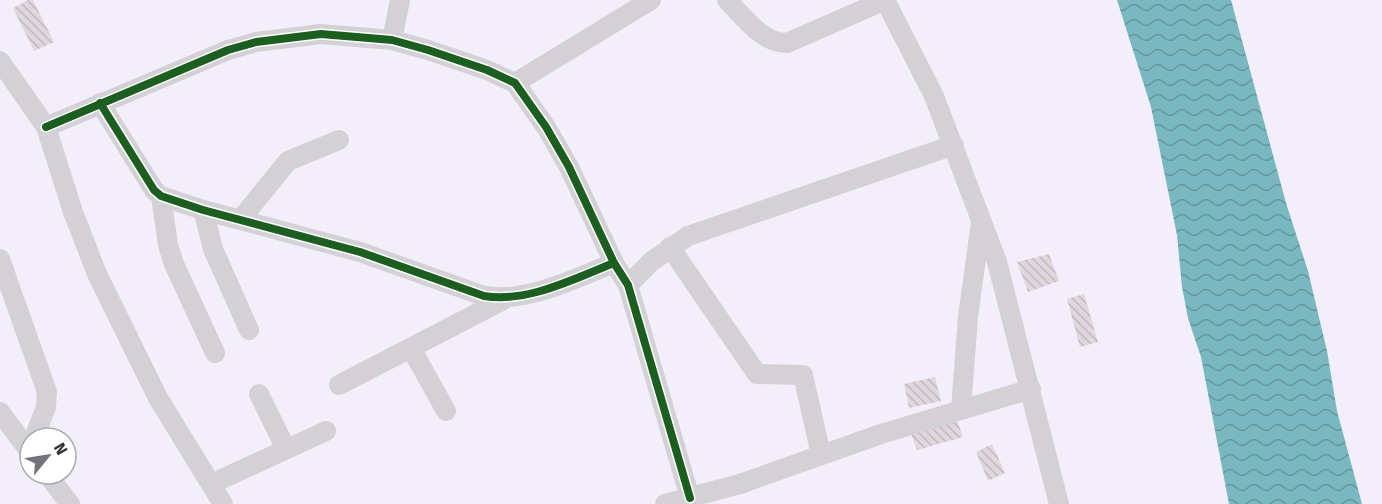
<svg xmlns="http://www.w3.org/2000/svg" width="1382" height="504" font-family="'Fira Sans',sans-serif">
<defs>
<pattern id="water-waves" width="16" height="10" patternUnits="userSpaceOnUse" patternTransform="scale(1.5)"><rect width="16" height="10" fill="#79b8c1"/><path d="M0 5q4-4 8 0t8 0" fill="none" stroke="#64969e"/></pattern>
<pattern id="building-back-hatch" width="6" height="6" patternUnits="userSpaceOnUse" patternTransform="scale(1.5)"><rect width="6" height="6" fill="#e0d7dc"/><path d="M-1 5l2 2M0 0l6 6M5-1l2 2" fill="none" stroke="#c1b9be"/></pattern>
</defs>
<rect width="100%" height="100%" fill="#f2eefa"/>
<path fill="url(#water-waves)" d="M 1117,0 L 1231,0 L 1286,203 L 1308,271 L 1327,351 L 1337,411 L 1362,504 L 1229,504 L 1201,357 L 1188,318 L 1182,287 L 1177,235 L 1151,107 Z"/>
<path fill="url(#building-back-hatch)" d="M 28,0 L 33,0 L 54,42 L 34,51 L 13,8 Z
M 1049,254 L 1059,281 L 1028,292 L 1017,262 Z
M 1084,294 L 1098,342 L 1080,347 L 1067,299 Z
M 935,377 L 941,401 L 909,408 L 904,384 Z
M 955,414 L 963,437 L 917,450 L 909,428 Z
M 992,444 L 1005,473 L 988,481 L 976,452 Z"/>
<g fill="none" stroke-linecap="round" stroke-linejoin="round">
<path stroke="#d3d1d5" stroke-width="20" d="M 727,0 C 744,17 762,43 787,43 L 885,0
M 885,0 L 934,96 L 997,262 L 1059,504
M 392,40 L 400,0
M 0,61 L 46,127 L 73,212 L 97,274 L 158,398 L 223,504
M 515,83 L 651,0
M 100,103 L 154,190 L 161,196 L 203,210 L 360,252 L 484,296 C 528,303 573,279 614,263
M 46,127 L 228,50 L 256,42 L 321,34 L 392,40 L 428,50 L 487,70 L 515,83 L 546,127 L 569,167 L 614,263 L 628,285 L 690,498
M 161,196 L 168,245 L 174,264 L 215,353
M 203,210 L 213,249 L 249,330
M 240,220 L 288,161 L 339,140
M 670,247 L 757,374 L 803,375 L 821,455
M 0,259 L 47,392 L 46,407 L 34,438
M 628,285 L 652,261 L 688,236 L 954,145
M 411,348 L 446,411
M 339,385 L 505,299
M 259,394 L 286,449
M 961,409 L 968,317 L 981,222
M 0,412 L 30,452
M 47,474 L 70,504
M 211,484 L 326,431
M 665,504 L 740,484 L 881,434 L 1031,389"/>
<defs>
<path id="cycleway" d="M 100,103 L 154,190 L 161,196 L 203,210 L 360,252 L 484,296 C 528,303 573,279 614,263
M 46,127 L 228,50 L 256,42 L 321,34 L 392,40 L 428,50 L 487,70 L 515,83 L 546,127 L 569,167 L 614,263 L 628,285 L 690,498"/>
</defs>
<use href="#cycleway" stroke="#fff" stroke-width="11"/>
<use href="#cycleway" stroke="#1b5e20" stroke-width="8"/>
</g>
<g transform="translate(48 456) rotate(60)"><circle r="28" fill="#ffffff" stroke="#adabb0" stroke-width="1.5"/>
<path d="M0-4.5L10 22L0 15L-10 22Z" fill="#75717d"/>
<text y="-9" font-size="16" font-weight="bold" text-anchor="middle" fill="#322e3a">N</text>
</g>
</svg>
